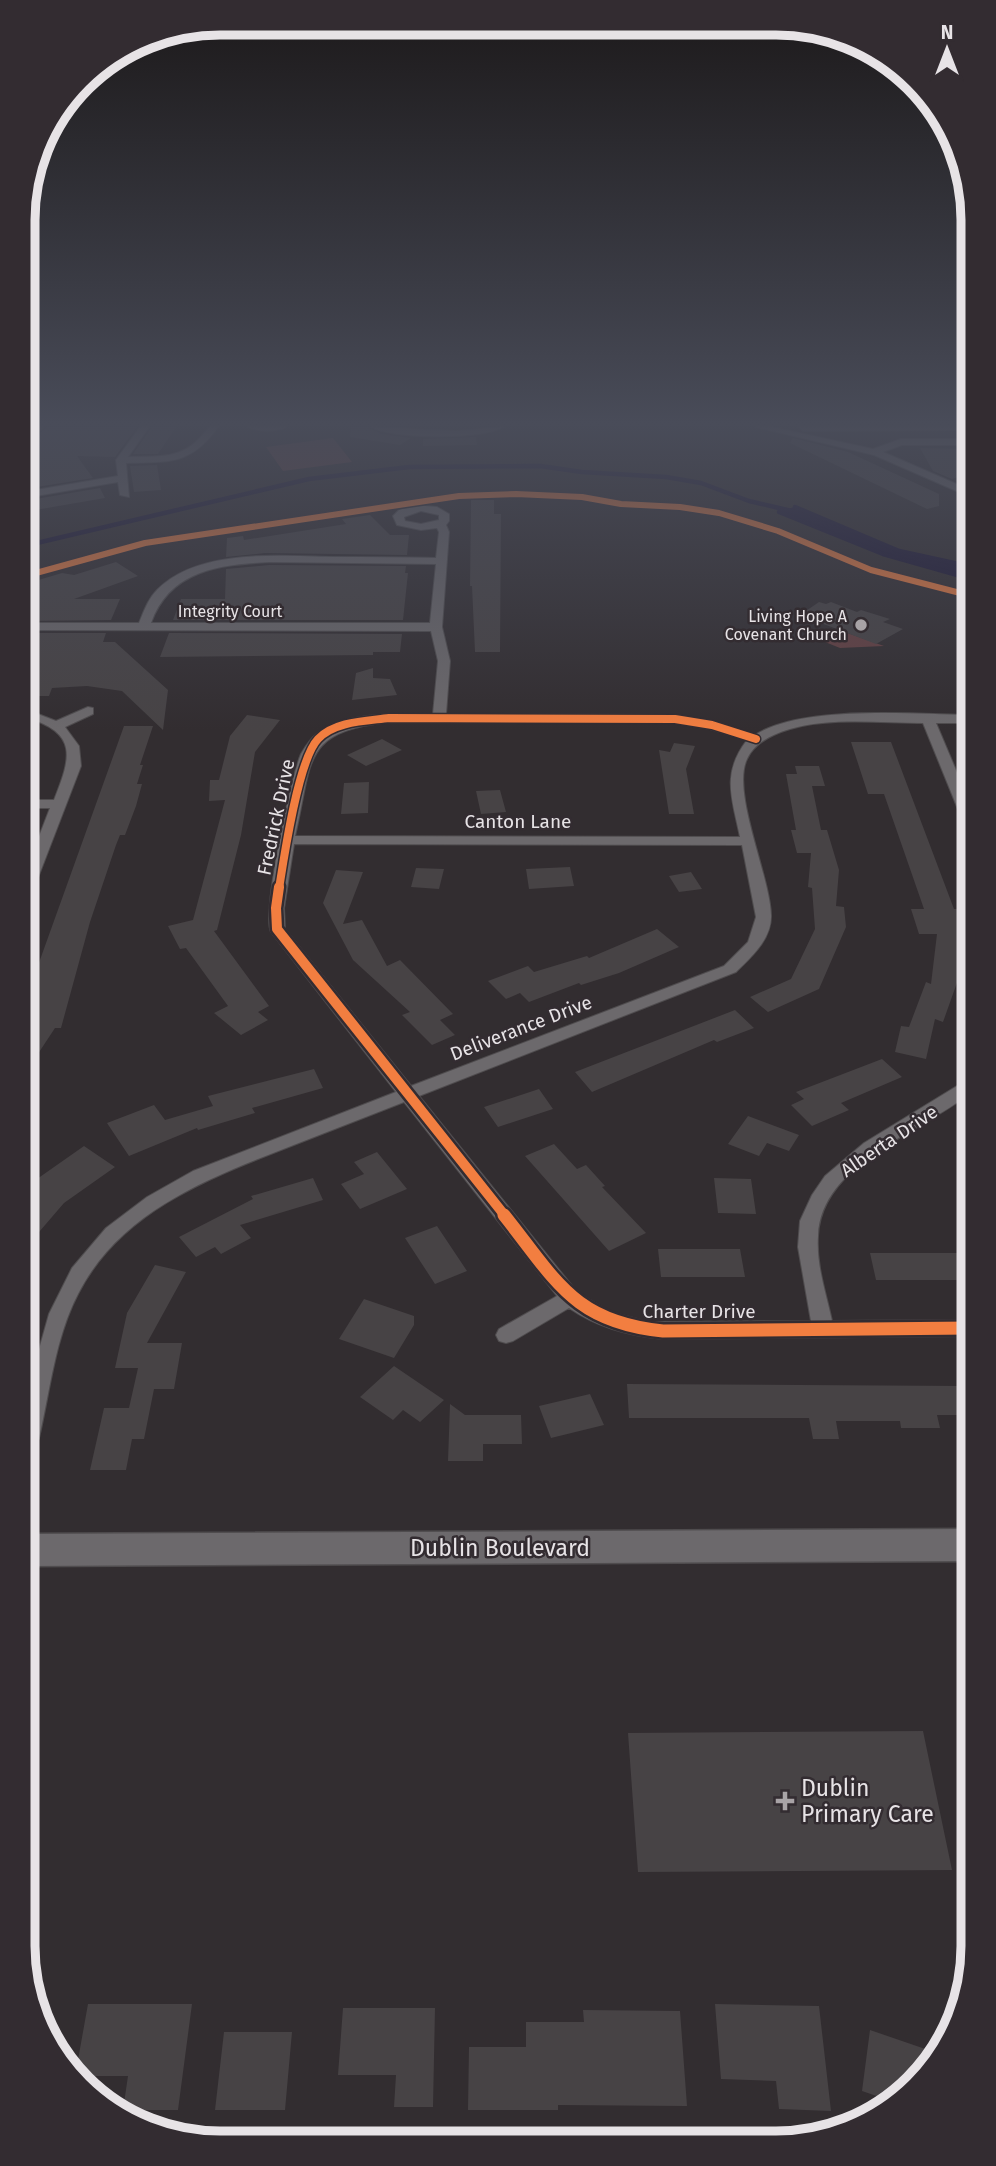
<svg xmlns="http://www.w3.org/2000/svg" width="996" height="2166" font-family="'Fira Sans',sans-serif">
<rect width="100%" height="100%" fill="#322d30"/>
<path fill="#654042" d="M 333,438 L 352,462 L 283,471 L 266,447 Z
M 839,630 L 884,646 L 840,648 L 820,640 Z"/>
<path fill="#1b1534" d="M 797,506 L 899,551 L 968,566 L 968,578 L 883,554 L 779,512 Z"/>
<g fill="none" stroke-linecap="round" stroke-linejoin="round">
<path stroke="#1b1534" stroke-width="4.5" d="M 795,507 L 899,551 L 968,566
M 784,511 L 779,512 L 883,554 L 968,578
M 24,546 L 309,479 L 409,467 L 540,466 L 582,472 L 666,477 L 701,483 L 749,501 L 796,512"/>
</g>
<path fill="#474345" d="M 46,427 L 137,427 L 115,457 L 77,456 L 93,478 L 24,489 L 24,449 Z
M 152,427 L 176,427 L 158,454 L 133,454 Z
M 351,427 L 368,427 L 381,434 L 411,438 L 400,445 L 350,437 Z
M 476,437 L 477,445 L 423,446 L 423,439 Z
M 793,438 L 848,452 L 939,494 L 939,506 L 927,509 L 790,443 Z
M 920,448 L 967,449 L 968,474 L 952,479 L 933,471 Z
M 157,465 L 161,490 L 134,492 L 130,466 Z
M 100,488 L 105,498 L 24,512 L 24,501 Z
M 471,500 L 494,500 L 494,514 L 501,514 L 500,652 L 475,652 L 472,586 L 470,586 Z
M 370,515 L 390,535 L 409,535 L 407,555 L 265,553 L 226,557 L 227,538 L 243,536 L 244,540 L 346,524 L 342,519 Z
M 116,562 L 138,576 L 74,599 L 120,599 L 111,620 L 25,621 L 25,584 L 62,573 L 74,575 Z
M 269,565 L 406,566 L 405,573 L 408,573 L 403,620 L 173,620 L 181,599 L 225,599 L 226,569 Z
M 819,602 L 826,604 L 831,602 L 857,612 L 861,610 L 890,619 L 883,622 L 903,629 L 876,644 L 800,615 Z
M 25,633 L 106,633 L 103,642 L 115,642 L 168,690 L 163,730 L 122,691 L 87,686 L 52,688 L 49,696 L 25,696 Z
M 169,633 L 402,634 L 400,652 L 373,652 L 373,655 L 160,657 Z
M 373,668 L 373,678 L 390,679 L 397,695 L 352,700 L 356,673 Z
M 247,715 L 280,720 L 255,752 L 241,835 L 217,930 L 214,931 L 269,1006 L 258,1012 L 268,1020 L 241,1035 L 214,1013 L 228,1006 L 186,948 L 180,949 L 168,926 L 193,920 L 225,800 L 209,801 L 210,780 L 219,780 L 230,736 Z
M 124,726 L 153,726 L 140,765 L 143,765 L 137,784 L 142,784 L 136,806 L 125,835 L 120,835 L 116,845 L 90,922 L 61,1028 L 55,1028 L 26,1072 L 26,1007 L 39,971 L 36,971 Z
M 382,739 L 402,750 L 366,766 L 347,755 Z
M 851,742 L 891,742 L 954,909 L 957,909 L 967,936 L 963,977 L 959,977 L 943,1022 L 935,1019 L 926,1059 L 895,1052 L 901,1026 L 909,1027 L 926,982 L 931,984 L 937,934 L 919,934 L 911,909 L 924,909 L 884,794 L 868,794 Z
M 674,743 L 695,746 L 686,769 L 694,814 L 669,814 L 659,750 L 670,752 Z
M 795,766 L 819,766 L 825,786 L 812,786 L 821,830 L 827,830 L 839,870 L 836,906 L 844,907 L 846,927 L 819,989 L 768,1012 L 750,997 L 791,979 L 815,929 L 812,888 L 808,887 L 811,853 L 797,853 L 791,830 L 796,830 L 786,774 L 797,774 Z
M 369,782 L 368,813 L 341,814 L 344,783 Z
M 500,790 L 506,812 L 481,814 L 476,791 Z
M 570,867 L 574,886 L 529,889 L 526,869 Z
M 416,868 L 444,869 L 439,889 L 411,887 Z
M 336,870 L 363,872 L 343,924 L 362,920 L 387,966 L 400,960 L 453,1014 L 440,1020 L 455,1035 L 432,1045 L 402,1015 L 410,1012 L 353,960 L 323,903 Z
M 691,872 L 702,889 L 679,892 L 669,876 Z
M 657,929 L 679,947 L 619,973 L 581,985 L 579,983 L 529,1002 L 520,993 L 506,999 L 488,981 L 528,966 L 534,972 L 587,956 L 589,958 Z
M 735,1010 L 754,1028 L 717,1042 L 714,1040 L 592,1092 L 575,1072 Z
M 882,1059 L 902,1077 L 841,1103 L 849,1110 L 812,1126 L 791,1105 L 804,1099 L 796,1092 Z
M 314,1069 L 323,1088 L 252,1108 L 255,1113 L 198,1130 L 197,1128 L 129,1156 L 107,1123 L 154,1105 L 165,1120 L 213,1106 L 208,1096 Z
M 539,1089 L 553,1109 L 498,1127 L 484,1107 Z
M 748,1116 L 799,1135 L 789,1151 L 767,1143 L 759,1156 L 728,1144 Z
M 554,1144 L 577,1169 L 586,1165 L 605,1186 L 602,1187 L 646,1233 L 609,1251 L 525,1156 Z
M 84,1146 L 115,1167 L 64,1203 L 27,1246 L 27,1186 Z
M 377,1152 L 407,1189 L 360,1209 L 341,1184 L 364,1174 L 354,1162 Z
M 313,1178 L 323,1200 L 240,1225 L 251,1238 L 221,1254 L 215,1247 L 196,1257 L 179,1237 L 253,1199 L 251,1196 Z
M 714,1178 L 751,1179 L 756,1214 L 718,1213 Z
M 437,1226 L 467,1271 L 435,1284 L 405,1238 Z
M 658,1249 L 740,1249 L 745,1277 L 661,1277 Z
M 870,1253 L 970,1253 L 970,1280 L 876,1280 Z
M 155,1265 L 186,1272 L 147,1343 L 182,1343 L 174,1389 L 154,1389 L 144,1439 L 132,1439 L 126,1470 L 90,1470 L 104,1408 L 129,1408 L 138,1368 L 115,1368 L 127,1313 Z
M 364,1299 L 414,1316 L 414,1325 L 394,1358 L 339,1339 Z
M 394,1366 L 444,1400 L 420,1422 L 403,1410 L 393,1420 L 360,1397 Z
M 627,1384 L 964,1386 L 971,1415 L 937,1415 L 940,1428 L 901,1428 L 900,1421 L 836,1421 L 839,1439 L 813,1439 L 809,1418 L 629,1418 Z
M 590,1394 L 604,1425 L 551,1438 L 539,1406 Z
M 450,1404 L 465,1415 L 521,1415 L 522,1444 L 483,1444 L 483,1461 L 448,1461 Z
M 923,1731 L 952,1870 L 638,1872 L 628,1733 Z
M 88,2004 L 192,2004 L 178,2110 L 123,2110 L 128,2076 L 79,2076 L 76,2071 Z
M 715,2004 L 819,2006 L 831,2111 L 779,2109 L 776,2081 L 721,2079 Z
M 343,2008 L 435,2008 L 433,2107 L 394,2107 L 396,2075 L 338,2075 Z
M 583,2010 L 680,2011 L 687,2106 L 558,2105 L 558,2110 L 468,2110 L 469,2047 L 526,2047 L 526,2022 L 584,2022 Z
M 870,2030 L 937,2053 L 932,2066 L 894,2102 L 862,2091 Z
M 224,2032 L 292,2032 L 285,2110 L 215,2110 Z"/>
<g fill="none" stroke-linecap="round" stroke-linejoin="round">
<defs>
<path id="street" d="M 33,427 L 43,427 L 24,446 L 24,437 Z
M 140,427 L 149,427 L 128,457 C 165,456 185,460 209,427 L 218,427 C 191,465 169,462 126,463 L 129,497 L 120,495 L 118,482 L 24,498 L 24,492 L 118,476 L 116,460 Z
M 248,427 L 286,427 C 277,432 257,432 248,427 Z
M 371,427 L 456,431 L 503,427 C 483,440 391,439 371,427 Z
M 756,427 L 772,427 L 873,449 L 901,439 L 967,439 L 967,445 L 902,445 L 883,452 L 968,489 L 968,496 L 874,455 Z
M 799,427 L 967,427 L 967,430 L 803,431 Z
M 414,505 L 437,507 L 449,514 L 449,521 L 446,525 L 449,532 L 442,627 L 450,661 L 446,714 L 675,715 L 712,721 L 755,735 C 801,705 913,714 968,715 L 968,723 L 936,723 L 969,801 L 969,823 L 962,819 L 923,723 C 880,723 831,717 790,729 C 773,734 755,742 747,759 C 731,792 770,876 771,915 C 772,939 751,957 736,972 L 419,1096 L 577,1292 L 610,1312 L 649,1322 L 811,1321 L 798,1247 L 800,1221 L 812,1195 L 825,1176 L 864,1143 L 970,1078 L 970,1093 C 921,1133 821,1163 818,1236 C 816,1265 826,1293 832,1321 L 971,1320 L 971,1336 L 663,1339 C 629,1336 598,1328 569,1308 L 513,1341 L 506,1343 L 499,1341 L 496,1335 L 499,1329 L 557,1296 L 404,1102 C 365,1117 325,1133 286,1148 C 206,1179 119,1213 78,1294 C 55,1338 50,1391 39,1438 L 36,1445 L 28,1447 L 27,1392 L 49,1314 L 72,1268 L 106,1228 L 147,1197 L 193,1171 L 396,1092 L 271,932 C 262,913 291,777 301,754 C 305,747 312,737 318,733 C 350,711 396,714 433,714 L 438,661 L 431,631 L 25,630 L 25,623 L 139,623 C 144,611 148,599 157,590 C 198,548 280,556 333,557 C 368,557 402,557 436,558 L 439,532 L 437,528 L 421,530 L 397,525 L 393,516 L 399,510 ZM 421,511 L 439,515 L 439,520 L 421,524 L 405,521 L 404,517 ZM 269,562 L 436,564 L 430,623 L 151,623 C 170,570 219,565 269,562 ZM 389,722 L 675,723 L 710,729 L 747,740 C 721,774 732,798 740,837 L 295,836 C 313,760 301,732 389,722 ZM 294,844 L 742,845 L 756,917 L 748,942 L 724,966 L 411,1086 L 285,929 L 284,908 Z
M 88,707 L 93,708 L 93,714 L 65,727 L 79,746 L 81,766 L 34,888 L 26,892 L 26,870 L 50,808 L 25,808 L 25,800 L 54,800 C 71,757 79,733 25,717 L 25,709 L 56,721 Z"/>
<path id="secondary" d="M 971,1529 L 971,1561 L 28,1566 L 28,1534 Z"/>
</defs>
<use href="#street" stroke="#4f4c4e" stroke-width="2"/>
<use href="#secondary" stroke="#4f4c4e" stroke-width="3"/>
<use href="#street" fill="#6c696c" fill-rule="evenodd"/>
<use href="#secondary" fill="#6c696c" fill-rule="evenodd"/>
<defs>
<path id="cycleway-far3" d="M 25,576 L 145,543 L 459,496 L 516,494 L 582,497 L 621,504 L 680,507 L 719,513 L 778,531 L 871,570 L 968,595"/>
<path id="cycleway-far2" d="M 279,889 C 284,857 298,760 318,739 C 335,721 367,721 389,718 L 675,719 L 712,725 L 756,739"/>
<path id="cycleway-far1" d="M 279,887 L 276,908 L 277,929 L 506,1217"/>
<path id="cycleway" d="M 504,1215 C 556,1280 573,1322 663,1331 L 971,1328"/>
</defs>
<use href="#cycleway-far3" stroke="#332c31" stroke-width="9"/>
<use href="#cycleway-far2" stroke="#332c31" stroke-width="11"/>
<use href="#cycleway-far1" stroke="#332c31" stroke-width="15"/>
<use href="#cycleway" stroke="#332c31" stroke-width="18"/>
<use href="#cycleway-far3" stroke="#f27e40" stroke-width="6"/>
<use href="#cycleway-far2" stroke="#f27e40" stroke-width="8"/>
<use href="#cycleway-far1" stroke="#f27e40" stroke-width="10"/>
<use href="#cycleway" stroke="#f27e40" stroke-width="13"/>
</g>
<linearGradient id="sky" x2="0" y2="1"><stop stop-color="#1c191a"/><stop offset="0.58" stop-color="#494c59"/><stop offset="1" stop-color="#494c59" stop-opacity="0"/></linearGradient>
<rect width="996" height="730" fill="url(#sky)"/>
<g fill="#a8a3a6" stroke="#332c31" stroke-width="2.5">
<circle cx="861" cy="625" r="7"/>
<path d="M781.5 1790.5h7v7h7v7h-7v7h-7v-7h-7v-7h7z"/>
</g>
<g text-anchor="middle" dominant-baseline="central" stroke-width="5" stroke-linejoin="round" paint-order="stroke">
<g font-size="16" fill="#e7e3e6" stroke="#332c31">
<text x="230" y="611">Integrity Court</text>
</g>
<g font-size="16" fill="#e7e3e6" stroke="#332c31" text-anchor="end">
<text x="847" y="616">Living Hope A<tspan x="847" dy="18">Covenant Church</tspan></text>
</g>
<g font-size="19" fill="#e7e3e6" stroke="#332c31">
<text transform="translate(276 817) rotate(-78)">Fredrick Drive</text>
<text x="518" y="821">Canton Lane</text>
<text transform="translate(521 1028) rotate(-21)">Deliverance Drive</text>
<text transform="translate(889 1141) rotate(-34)">Alberta Drive</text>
<text x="699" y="1311">Charter Drive</text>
</g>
<g font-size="23" fill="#e7e3e6" stroke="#332c31">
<text x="500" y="1548">Dublin Boulevard</text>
</g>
<g font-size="23" fill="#e7e3e6" stroke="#332c31" text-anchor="start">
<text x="801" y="1788">Dublin<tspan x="801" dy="26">Primary Care</tspan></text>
</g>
</g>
<path d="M0 0H996V2166H0ZM220 35H776A185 185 0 0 1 961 220V1946A185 185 0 0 1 776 2131H220A185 185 0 0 1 35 1946V220A185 185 0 0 1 220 35Z" fill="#332c31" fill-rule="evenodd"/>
<path fill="none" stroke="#e7e3e6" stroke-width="9" d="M220 35H776A185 185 0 0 1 961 220V1946A185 185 0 0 1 776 2131H220A185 185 0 0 1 35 1946V220A185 185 0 0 1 220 35Z"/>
<g transform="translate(947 49)" stroke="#332c31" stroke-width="5" paint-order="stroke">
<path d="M0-5L12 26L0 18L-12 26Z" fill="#e7e3e6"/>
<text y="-10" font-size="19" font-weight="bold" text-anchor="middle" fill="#e7e3e6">N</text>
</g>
</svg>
